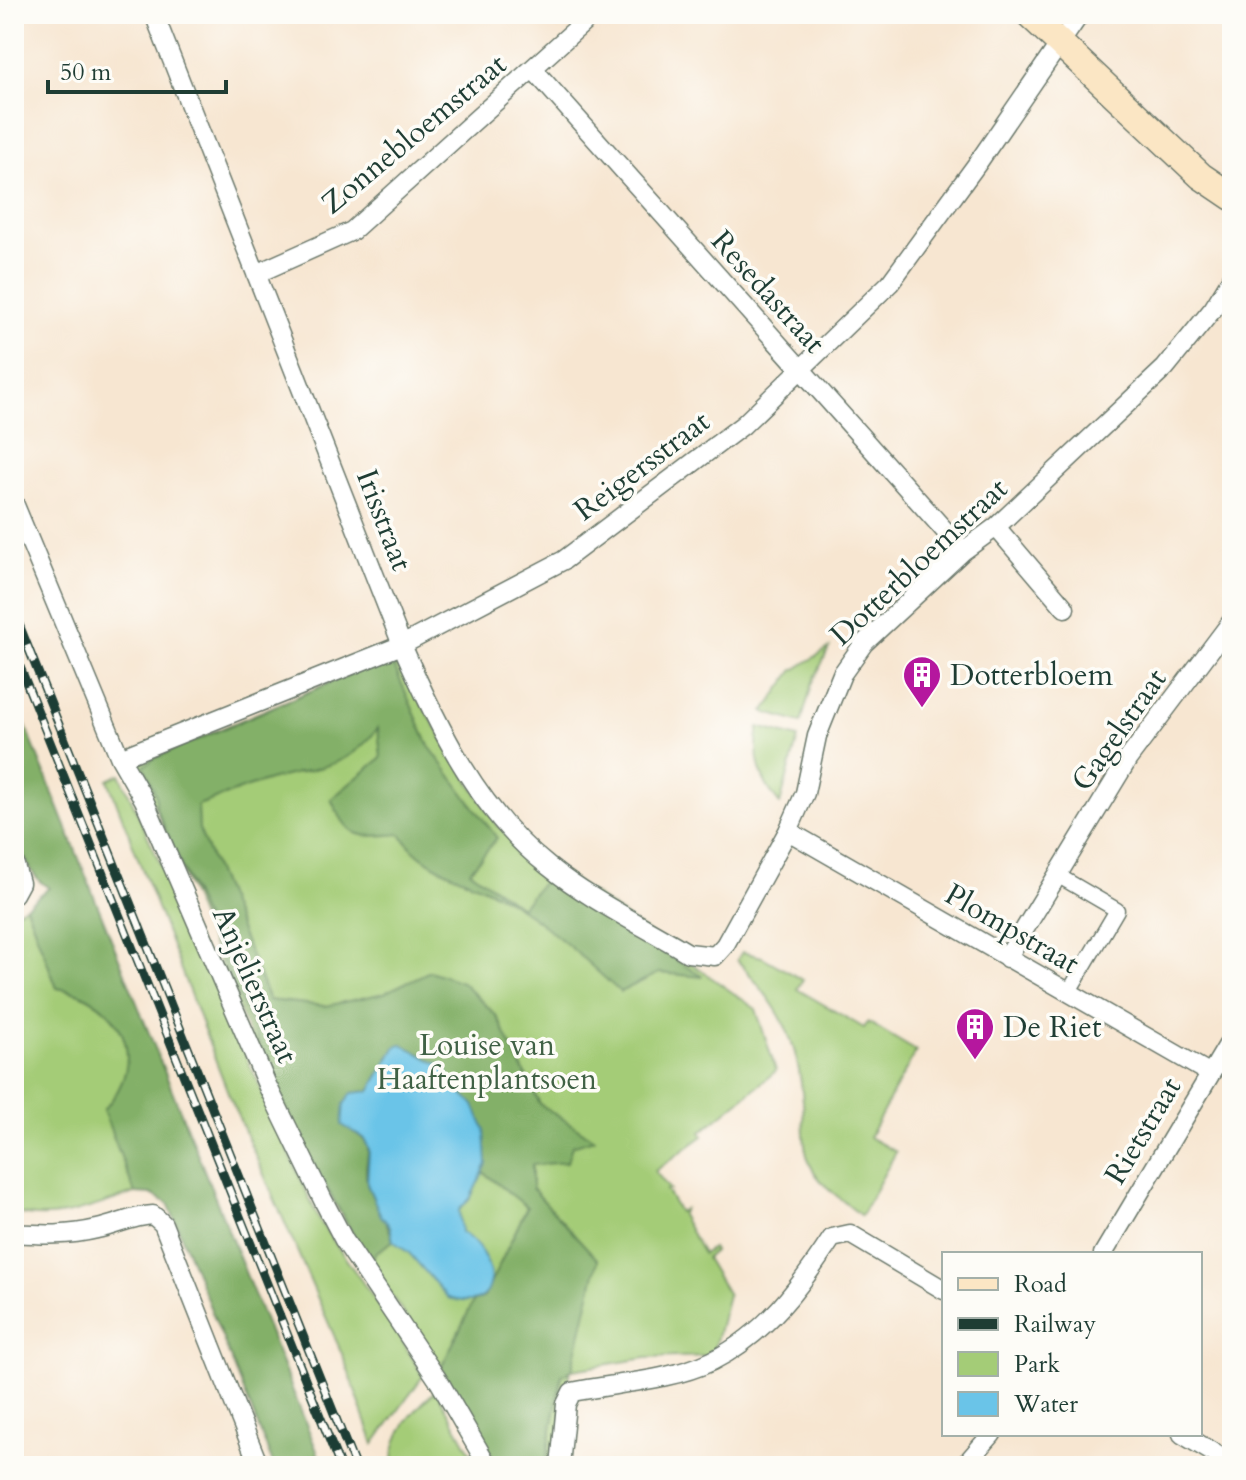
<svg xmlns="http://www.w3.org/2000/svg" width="1246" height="1480" font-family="Cardo,serif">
<rect width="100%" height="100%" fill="#fdfcf7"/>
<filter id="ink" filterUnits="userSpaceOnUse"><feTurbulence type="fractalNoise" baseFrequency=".0125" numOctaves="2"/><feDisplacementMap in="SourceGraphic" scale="16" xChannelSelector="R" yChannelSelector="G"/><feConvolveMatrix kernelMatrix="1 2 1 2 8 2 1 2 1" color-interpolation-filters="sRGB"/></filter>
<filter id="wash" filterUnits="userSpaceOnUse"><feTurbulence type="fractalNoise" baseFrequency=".006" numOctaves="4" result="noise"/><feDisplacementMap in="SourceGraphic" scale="32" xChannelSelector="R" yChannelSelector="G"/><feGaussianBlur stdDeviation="1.8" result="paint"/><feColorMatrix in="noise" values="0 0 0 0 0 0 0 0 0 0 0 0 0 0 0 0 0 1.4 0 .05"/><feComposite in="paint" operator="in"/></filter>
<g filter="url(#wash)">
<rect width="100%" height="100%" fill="#f7e6d1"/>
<path fill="#a4cc77" stroke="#628456" stroke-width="2" d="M 829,648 L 812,684 L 801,723 L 764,712 L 793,671 Z
M 392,656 L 497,826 L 756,1009 L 776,1071 L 701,1132 L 703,1136 L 655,1171 L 670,1190 L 666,1190 L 679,1212 L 684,1209 L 681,1215 L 703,1254 L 712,1248 L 714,1251 L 706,1258 L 728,1295 L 712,1356 L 646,1358 L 572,1370 L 572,1361 L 553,1466 L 499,1466 L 444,1361 L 441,1368 L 371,1266 L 281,1111 L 137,764 Z
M 759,727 L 798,738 L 780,804 C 760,781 753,757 759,727 Z
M 120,774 L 320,1222 L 394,1327 L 423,1376 L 374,1444 L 343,1356 L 229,1095 L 108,780 Z
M 26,906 L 57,988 C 122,998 151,1061 104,1110 L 135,1193 C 96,1205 55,1225 14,1212 L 14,913 Z
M 742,952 L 762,957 L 803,980 L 797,989 L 864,1028 L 868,1022 L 916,1051 L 869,1137 L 896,1152 L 861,1216 C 844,1201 819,1185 810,1164 C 802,1147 804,1120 803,1102 C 798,1037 780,1007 737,960 Z
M 436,1390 L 478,1466 L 393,1466 C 391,1434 414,1410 436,1390 Z"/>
<path fill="#83b068" stroke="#51764e" stroke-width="2" d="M 390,657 L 429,746 L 497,838 L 470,871 L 521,907 L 545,879 L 703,977 L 659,973 L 620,992 C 585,960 550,927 509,901 C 474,878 423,872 401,834 C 356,837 351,841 331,799 L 381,758 L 378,728 C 346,773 308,767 263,782 C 241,789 220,798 198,805 L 199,829 L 269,1000 L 326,1006 L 384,993 L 430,971 L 462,982 L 496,1015 L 540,1104 L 594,1139 L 572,1146 L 567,1162 L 532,1165 L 532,1188 L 598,1260 L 572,1370 L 562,1375 L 545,1466 L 498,1466 L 441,1368 L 473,1302 L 484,1297 L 527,1207 L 483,1172 L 487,1163 L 465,1096 L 453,1086 L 444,1068 L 402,1044 L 390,1056 L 370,1091 L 362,1091 L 352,1131 C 381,1147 361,1157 367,1182 C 372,1203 389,1220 393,1241 L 375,1253 L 371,1266 L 304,1148 L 156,808 L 156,796 L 144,766 L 155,758 Z
M 14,697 L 323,1466 L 274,1466 L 168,1203 L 151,1194 L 135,1193 L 103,1110 C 151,1061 122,997 57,988 L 26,906 L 49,888 C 0,860 14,747 14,697 Z"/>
<path fill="#6ac4e8" stroke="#44808e" stroke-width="2" d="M 402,1044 L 445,1068 L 453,1086 L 474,1105 L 485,1130 L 487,1164 L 470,1199 L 459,1210 L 461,1232 C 498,1254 507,1316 448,1298 L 410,1254 L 393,1241 L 390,1226 L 381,1216 L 367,1184 L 369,1149 L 364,1138 L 342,1125 L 344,1104 L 352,1093 L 370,1091 L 396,1046 Z"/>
</g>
<g filter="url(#ink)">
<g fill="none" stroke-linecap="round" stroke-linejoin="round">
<defs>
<path id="pedestrian" d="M 1057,875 L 1117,910 L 1068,993"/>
<path id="minor" d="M 154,14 L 402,645 C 437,725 478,811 548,866 C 590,900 642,925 688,953 L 715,956 L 725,945 L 788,831 L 805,793 L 817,736 L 842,674 L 864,643 L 963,551 L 996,527 L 1165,368 L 1213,309 L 1232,278
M 533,69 L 963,551
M 256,274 L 352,231 L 593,14
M 14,503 L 120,758 L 144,800 L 268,1087 L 323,1200 L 344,1240 L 440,1383 L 488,1466
M 996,527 L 1065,608
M 120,758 L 402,645 L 564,560 L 743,425 L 890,283 L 977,164 L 1080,14
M 788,831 L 1209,1073
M 14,862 L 20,883 L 14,894
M 1007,958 L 1128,759 L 1232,621
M 14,1233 C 43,1235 68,1236 97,1229 C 117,1225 133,1216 153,1215 L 163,1224 L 259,1466
M 1103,1254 L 1232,1038
M 1182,1434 L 1232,1464
M 560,1466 L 566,1404 L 572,1392 C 617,1383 670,1381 712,1361 C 766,1334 800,1287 832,1238 L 850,1234 L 944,1290
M 964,1466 L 992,1434"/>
<path id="secondary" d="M 1029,14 L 1201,176 L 1232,197"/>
</defs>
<use href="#pedestrian" stroke="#6b786b" stroke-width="17"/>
<use href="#minor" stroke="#6b786b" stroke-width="21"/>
<use href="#secondary" stroke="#6b786b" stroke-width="29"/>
<use href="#pedestrian" stroke="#fff" stroke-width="14"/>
<use href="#minor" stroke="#fff" stroke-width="18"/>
<use href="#secondary" stroke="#fbe6c4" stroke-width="26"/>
<defs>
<path id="rail" d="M 14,612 L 355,1466
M 14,652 L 340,1466"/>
</defs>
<use href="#rail" stroke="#1f3d34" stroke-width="9"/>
<use href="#rail" stroke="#fdfcf7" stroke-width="6" stroke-dasharray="18" stroke-linecap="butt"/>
</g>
</g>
<defs>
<symbol id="building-pin" viewBox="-11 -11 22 30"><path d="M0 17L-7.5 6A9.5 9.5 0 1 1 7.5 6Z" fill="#b5179e" stroke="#fdfcf7"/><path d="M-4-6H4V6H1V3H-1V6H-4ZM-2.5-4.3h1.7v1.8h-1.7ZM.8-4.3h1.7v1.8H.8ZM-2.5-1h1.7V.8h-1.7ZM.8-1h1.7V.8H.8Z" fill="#fff"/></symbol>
</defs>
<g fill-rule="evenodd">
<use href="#building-pin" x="900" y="653" width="44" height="60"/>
<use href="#building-pin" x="953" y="1005" width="44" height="60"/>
</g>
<g text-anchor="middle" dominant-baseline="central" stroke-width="7" stroke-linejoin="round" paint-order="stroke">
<g font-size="30" fill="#1f3d34" stroke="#fdfcf7">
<text transform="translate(414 134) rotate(-40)">Zonnebloemstraat</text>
<text transform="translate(768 292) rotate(48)">Resedastraat</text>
<text transform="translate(642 466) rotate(-37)">Reigersstraat</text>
<text transform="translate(384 520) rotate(69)">Irisstraat</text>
<text transform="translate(919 562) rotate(-43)">Dotterbloemstraat</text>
<text transform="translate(1119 730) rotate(-55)">Gagelstraat</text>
<text transform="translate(1012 929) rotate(30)">Plompstraat</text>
<text transform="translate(255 985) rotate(66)">Anjelierstraat</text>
<text transform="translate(1143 1131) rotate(-59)">Rietstraat</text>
</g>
<g font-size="30" fill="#1f3d34" stroke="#fdfcf7" text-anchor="start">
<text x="950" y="675">Dotterbloem</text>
<text x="1003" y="1027">De Riet</text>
</g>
<g font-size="30" fill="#406145" stroke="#fdfcf7">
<text x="487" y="1045">Louise van<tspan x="487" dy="34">Haaftenplantsoen</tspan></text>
</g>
</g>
<rect width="1246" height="1480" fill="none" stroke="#fdfcf7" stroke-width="48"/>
<rect x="942" y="1252" width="260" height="184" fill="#fdfcf7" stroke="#a4b0a9" stroke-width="2"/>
<rect x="958" y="1278" width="40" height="12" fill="#fbe6c4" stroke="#a4b0a9" stroke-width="2"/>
<text x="1014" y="1292" font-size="24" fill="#1f3d34">Road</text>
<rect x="958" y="1318" width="40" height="12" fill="#1f3d34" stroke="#a4b0a9" stroke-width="2"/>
<text x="1014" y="1332" font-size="24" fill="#1f3d34">Railway</text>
<rect x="958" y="1352" width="40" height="24" fill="#a4cc77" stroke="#a4b0a9" stroke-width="2"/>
<text x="1014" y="1372" font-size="24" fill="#1f3d34">Park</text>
<rect x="958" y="1392" width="40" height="24" fill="#6ac4e8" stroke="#a4b0a9" stroke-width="2"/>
<text x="1014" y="1412" font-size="24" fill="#1f3d34">Water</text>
<path d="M48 80v12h178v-12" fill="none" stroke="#1f3d34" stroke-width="4"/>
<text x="60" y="80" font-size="24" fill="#1f3d34" stroke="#fdfcf7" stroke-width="6" paint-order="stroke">50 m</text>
</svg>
